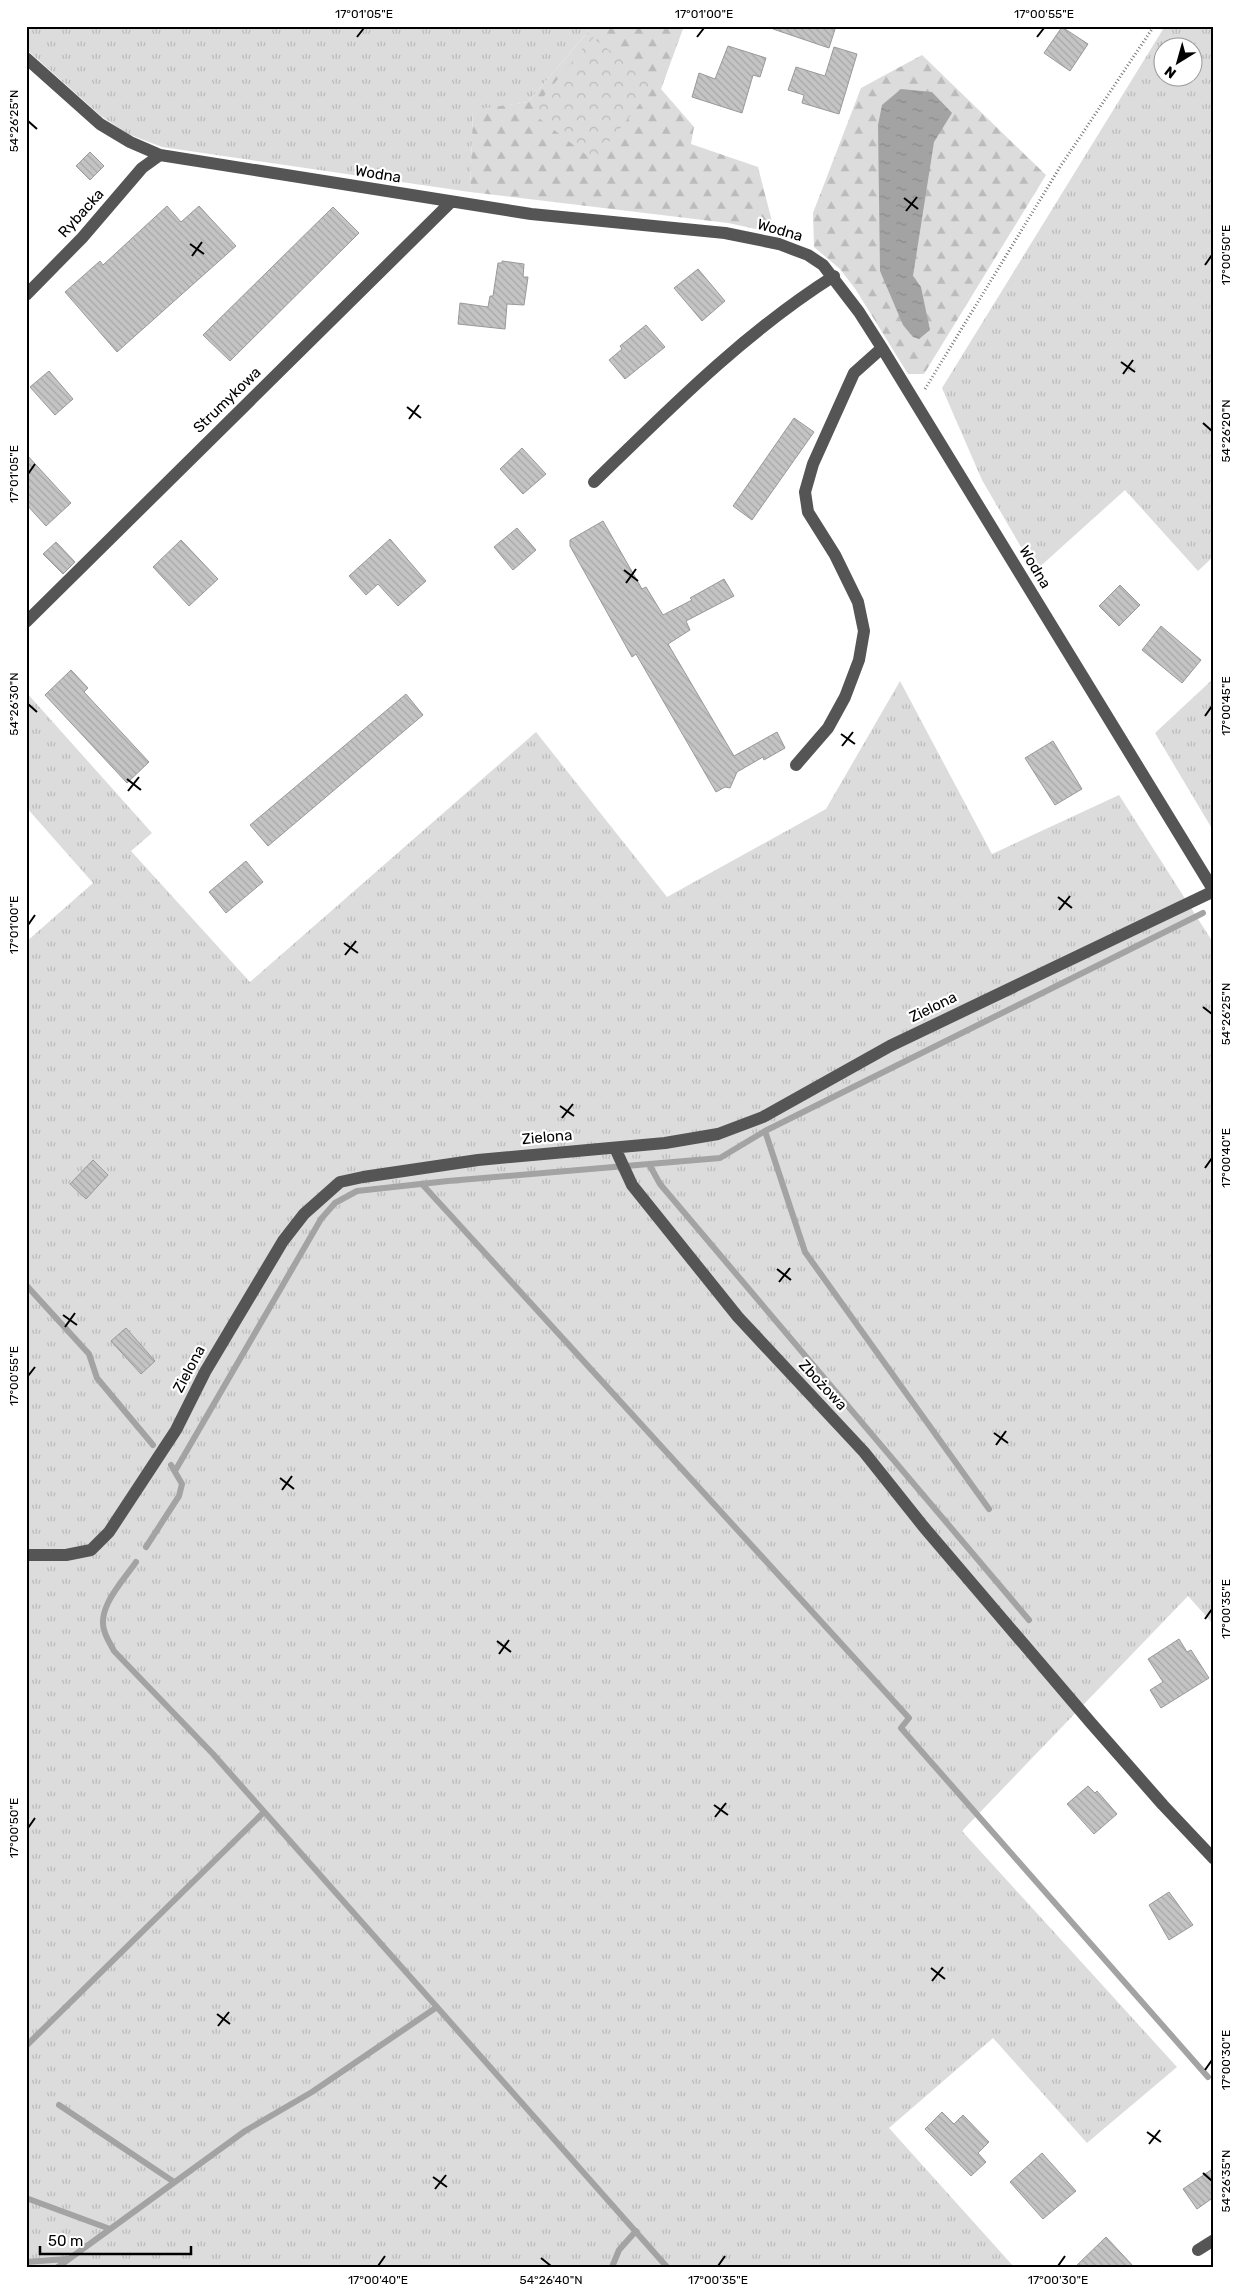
<svg xmlns="http://www.w3.org/2000/svg" width="1240" height="2293" font-family="Rubik,sans-serif">
<defs>
<pattern id="grass-tufts" width="24" height="20" patternUnits="userSpaceOnUse" patternTransform="scale(1.25)"><rect width="24" height="20" fill="#dcdcdc"/><path d="M3 7l-1-3M5 7V3M7 7l1-3M15 17l-1-3M17 17v-4M19 17l1-3" fill="none" stroke="#bbb"/></pattern>
<pattern id="forest-firs" width="22" height="20" patternUnits="userSpaceOnUse" patternTransform="scale(1.25)"><rect width="22" height="20" fill="#dcdcdc"/><path d="M5 1l3.5 6h-7zM16 11l3.5 6h-7z" fill="#bbb"/></pattern>
<pattern id="park-crowns" width="20" height="18" patternUnits="userSpaceOnUse" patternTransform="scale(1.25)"><rect width="20" height="18" fill="#dcdcdc"/><path d="M2 6a3 3 0 1 1 6 0M12 15a3 3 0 1 1 6 0" fill="none" stroke="#bbb"/></pattern>
<pattern id="water-ripples" width="26" height="14" patternUnits="userSpaceOnUse" patternTransform="scale(1.25)"><rect width="26" height="14" fill="#a3a3a3"/><path d="M2 4q2-2 4 0t4 0M15 11q2-2 4 0t4 0" fill="none" stroke="#8b8b8b"/></pattern>
<pattern id="building-back-hatch" width="6" height="6" patternUnits="userSpaceOnUse" patternTransform="scale(1.25)"><rect width="6" height="6" fill="#c4c4c4"/><path d="M-1 5l2 2M0 0l6 6M5-1l2 2" fill="none" stroke="#a7a7a7"/></pattern>
</defs>
<rect width="100%" height="100%" fill="#fff"/>
<path fill="url(#grass-tufts)" fill-rule="evenodd" d="M 26,26 L 593,26 L 528,102 L 473,111 L 470,192 L 162,147 L 128,134 L 101,116 L 26,49 Z
M 1165,26 L 1214,26 L 1214,556 L 1198,571 L 1125,490 L 1035,571 L 982,480 L 942,388 ZM 1162,48 L 1192,48 L 1192,78 L 1162,78 Z
M 1214,678 L 1214,832 L 1155,733 Z
M 900,681 L 992,854 L 1119,795 L 1214,944 L 1214,1625 L 1188,1596 L 962,1831 L 1177,2067 L 1087,2143 L 993,2038 L 889,2128 L 1014,2267 L 26,2267 L 26,942 L 93,883 L 26,807 L 26,692 L 152,833 L 131,851 L 250,982 L 536,732 L 667,897 L 826,809 Z"/>
<path fill="url(#forest-firs)" d="M 593,26 L 684,26 L 661,89 L 694,127 L 691,144 L 758,167 L 775,233 L 728,223 L 470,192 L 473,110 L 528,102 Z
M 922,55 L 1046,175 L 924,374 L 908,374 L 856,290 L 840,269 L 814,247 L 813,213 L 861,88 Z"/>
<path fill="url(#park-crowns)" d="M 592,37 L 655,85 L 594,161 L 531,112 Z"/>
<path fill="url(#water-ripples)" d="M 901,89 L 932,92 L 952,113 L 934,142 L 913,276 L 921,287 L 930,330 L 919,339 L 913,337 L 903,325 L 880,271 L 878,125 L 882,105 Z"/>
<g fill="none" stroke-linecap="round" stroke-linejoin="round">
<path stroke="#a3a3a3" stroke-width="6" d="M 765,1131 L 805,1252 L 989,1509
M 649,1164 L 660,1184 L 1029,1620
M 422,1184 L 909,1718 L 901,1728 L 1208,2077
M 26,1285 L 89,1354 L 97,1378 L 153,1445
M 175,1471 L 321,1219 L 335,1203 L 357,1191 L 448,1181 L 720,1158 L 765,1131 L 1203,913
M 146,1547 L 179,1496 L 182,1484 L 171,1465
M 136,1562 C 123,1581 95,1609 105,1633 C 107,1639 111,1645 114,1651 L 213,1754 L 667,2267
M 26,2046 L 264,1812
M 59,2105 L 174,2182
M 26,2198 L 110,2229
M 26,2262 L 67,2259
M 58,2267 L 245,2131 L 312,2092 L 437,2007
M 612,2267 L 619,2250 L 636,2231"/>
</g>
<path fill="url(#building-back-hatch)" stroke="#999" d="M 773,26 L 836,26 L 829,48 L 773,29 Z
M 1062,27 L 1088,44 L 1070,71 L 1044,53 Z
M 728,46 L 766,58 L 760,77 L 753,75 L 742,113 L 692,97 L 699,73 L 715,79 Z
M 834,47 L 857,54 L 839,114 L 802,103 L 804,95 L 788,90 L 796,67 L 825,76 Z
M 90,152 L 104,166 L 90,180 L 76,166 Z
M 167,206 L 181,222 L 199,206 L 236,246 L 117,352 L 65,292 L 100,261 L 103,265 Z
M 333,207 L 359,233 L 230,361 L 203,335 Z
M 502,261 L 524,264 L 523,277 L 528,277 L 524,305 L 507,304 L 505,329 L 458,324 L 460,303 L 488,307 L 490,296 L 493,296 L 498,263 L 502,263 Z
M 698,269 L 725,301 L 702,321 L 674,288 Z
M 646,325 L 665,347 L 625,379 L 609,360 L 622,349 L 620,346 Z
M 49,371 L 73,399 L 55,415 L 30,387 Z
M 794,418 L 814,432 L 752,520 L 733,506 Z
M 522,448 L 546,474 L 523,494 L 500,469 Z
M 26,454 L 71,503 L 46,526 L 26,504 Z
M 603,521 L 642,589 L 646,587 L 663,615 L 692,600 L 690,598 L 724,579 L 734,596 L 686,621 L 690,630 L 668,644 L 734,756 L 777,732 L 785,748 L 764,760 L 763,757 L 737,772 L 730,788 L 725,787 L 716,792 L 636,654 L 632,657 L 570,546 L 570,540 Z
M 517,528 L 536,550 L 513,570 L 494,547 Z
M 390,539 L 426,581 L 398,606 L 378,584 L 366,595 L 349,576 Z
M 181,540 L 218,579 L 189,606 L 153,567 Z
M 56,542 L 75,562 L 63,574 L 43,554 Z
M 1120,585 L 1140,605 L 1119,626 L 1099,606 Z
M 1161,626 L 1201,660 L 1182,683 L 1142,650 Z
M 71,670 L 88,688 L 84,692 L 149,762 L 127,783 L 45,695 Z
M 406,694 L 423,715 L 268,846 L 250,825 Z
M 1053,741 L 1082,789 L 1055,805 L 1025,758 Z
M 246,861 L 263,882 L 226,913 L 209,892 Z
M 93,1160 L 108,1175 L 86,1199 L 70,1184 Z
M 126,1328 L 155,1361 L 141,1374 L 111,1341 Z
M 1179,1639 L 1187,1652 L 1191,1650 L 1209,1678 L 1161,1708 L 1150,1690 L 1163,1682 L 1148,1659 Z
M 1088,1786 L 1095,1793 L 1097,1791 L 1117,1814 L 1094,1834 L 1067,1804 Z
M 1169,1892 L 1193,1925 L 1169,1940 L 1149,1905 Z
M 942,2112 L 954,2124 L 963,2115 L 989,2142 L 978,2153 L 986,2162 L 971,2176 L 925,2129 Z
M 1042,2153 L 1076,2191 L 1043,2219 L 1010,2182 Z
M 1214,2168 L 1214,2197 L 1197,2209 L 1183,2189 Z
M 1106,2237 L 1134,2267 L 1075,2267 Z"/>
<g fill="none" stroke-linecap="round" stroke-linejoin="round">
<path stroke="#777" stroke-width="3" stroke-dasharray="1 2.5" stroke-linecap="butt" d="M 925,389 L 1060,167 L 1154,26"/>
<path stroke="#555" stroke-width="12" d="M 26,58 L 100,124 L 130,142 L 160,155 L 531,214 L 725,233 L 779,244 L 808,255 L 823,265 L 859,312 L 882,348 L 1214,891
M 26,295 L 82,238 L 142,168 L 160,155
M 594,482 C 670,408 744,333 834,276
M 26,622 L 451,202
M 796,765 L 828,728 L 845,697 L 859,660 L 864,631 L 858,602 L 835,555 L 808,512 L 805,492 L 813,464 L 854,373 L 882,348
M 615,1148 L 632,1185 L 738,1317 L 864,1452 L 923,1526 L 1091,1723 L 1163,1805 L 1214,1859
M 26,1555 L 66,1555 L 91,1550 L 109,1532 L 176,1430 L 205,1372 L 283,1241 L 304,1214 L 340,1182 L 363,1177 L 478,1160 L 665,1143 L 718,1134 L 763,1117 L 890,1046 L 1214,891
M 1198,2250 L 1214,2240"/>
</g>
<path fill="none" stroke="#000" stroke-width="2" d="M 357,37 L 364,28M 697,37 L 704,28M 1037,37 L 1044,28M 28,121 L 37,129M 904,198 L 918,209M 906,211 L 917,197M 190,244 L 204,254M 192,256 L 202,242M 1205,265 L 1212,255M 1121,362 L 1135,372M 1123,374 L 1133,360M 407,407 L 421,418M 409,419 L 419,405M 1203,423 L 1212,431M 28,474 L 35,464M 624,570 L 638,581M 626,583 L 636,569M 28,704 L 37,712M 1205,716 L 1212,706M 841,734 L 855,744M 842,746 L 853,732M 127,779 L 141,790M 128,791 L 139,777M 1058,897 L 1072,908M 1059,910 L 1070,896M 28,925 L 35,915M 344,943 L 358,953M 345,955 L 356,941M 1203,1007 L 1212,1014M 560,1106 L 574,1116M 562,1118 L 573,1104M 1205,1168 L 1212,1158M 777,1269 L 791,1280M 779,1282 L 790,1268M 63,1315 L 77,1325M 65,1327 L 75,1313M 28,1376 L 35,1367M 994,1433 L 1008,1443M 996,1445 L 1006,1431M 280,1478 L 294,1489M 282,1490 L 292,1476M 1205,1619 L 1212,1609M 497,1641 L 511,1652M 499,1654 L 509,1640M 714,1805 L 728,1815M 715,1817 L 726,1803M 28,1828 L 35,1818M 931,1968 L 945,1979M 932,1981 L 943,1967M 217,2014 L 230,2024M 218,2026 L 229,2012M 1205,2070 L 1212,2060M 1147,2132 L 1161,2142M 1149,2144 L 1160,2130M 1203,2173 L 1212,2181M 433,2177 L 447,2187M 435,2189 L 446,2175M 541,2258 L 551,2266M 378,2266 L 385,2256M 718,2266 L 725,2256M 1058,2266 L 1065,2256"/>
<g text-anchor="middle" dominant-baseline="central" stroke-width="4.5" stroke-linejoin="round" paint-order="stroke">
<g font-size="15" fill="#000" stroke="#fff">
<text transform="translate(378 174) rotate(9)">Wodna</text>
<text transform="translate(81 213) rotate(-48)">Rybacka</text>
<text transform="translate(780 230) rotate(16)">Wodna</text>
<text transform="translate(227 400) rotate(-44)">Strumykowa</text>
<text transform="translate(1035 567) rotate(59)">Wodna</text>
<text transform="translate(933 1007) rotate(-26)">Zielona</text>
<text transform="translate(547 1137) rotate(-5)">Zielona</text>
<text transform="translate(189 1369) rotate(-62)">Zielona</text>
<text transform="translate(823 1385) rotate(47)">Zbożowa</text>
</g>
</g>
<rect width="1240" height="2293" fill="none" stroke="#ffffff" stroke-width="55"/>
<g transform="translate(1178 62) rotate(217)"><circle r="24" fill="#ffffff" stroke="#999999"/>
<path d="M0-4L9 19L0 12L-9 19Z" fill="#000000"/>
<text y="-8" font-size="14" font-weight="bold" text-anchor="middle" fill="#000000">N</text>
</g>
<path d="M40 2246v8h151v-8" fill="none" stroke="#000000" stroke-width="2.5"/>
<text x="48" y="2246" font-size="15" fill="#000000" stroke="#ffffff" stroke-width="4" paint-order="stroke">50 m</text>
<rect x="28" y="28" width="1184" height="2238" fill="none" stroke="#000" stroke-width="2"/>
<g font-size="12" text-anchor="middle" fill="#000">
<text x="364" y="18">17°01'05"E</text>
<text x="704" y="18">17°01'00"E</text>
<text x="1044" y="18">17°00'55"E</text>
<text transform="translate(14 121) rotate(-90)" y="4">54°26'25"N</text>
<text transform="translate(1226 255) rotate(-90)" y="4">17°00'50"E</text>
<text transform="translate(1226 431) rotate(-90)" y="4">54°26'20"N</text>
<text transform="translate(14 474) rotate(-90)" y="4">17°01'05"E</text>
<text transform="translate(14 704) rotate(-90)" y="4">54°26'30"N</text>
<text transform="translate(1226 706) rotate(-90)" y="4">17°00'45"E</text>
<text transform="translate(14 925) rotate(-90)" y="4">17°01'00"E</text>
<text transform="translate(1226 1014) rotate(-90)" y="4">54°26'25"N</text>
<text transform="translate(1226 1158) rotate(-90)" y="4">17°00'40"E</text>
<text transform="translate(14 1376) rotate(-90)" y="4">17°00'55"E</text>
<text transform="translate(1226 1609) rotate(-90)" y="4">17°00'35"E</text>
<text transform="translate(14 1828) rotate(-90)" y="4">17°00'50"E</text>
<text transform="translate(1226 2060) rotate(-90)" y="4">17°00'30"E</text>
<text transform="translate(1226 2181) rotate(-90)" y="4">54°26'35"N</text>
<text x="378" y="2284">17°00'40"E</text>
<text x="551" y="2284">54°26'40"N</text>
<text x="718" y="2284">17°00'35"E</text>
<text x="1058" y="2284">17°00'30"E</text>
</g>
</svg>
